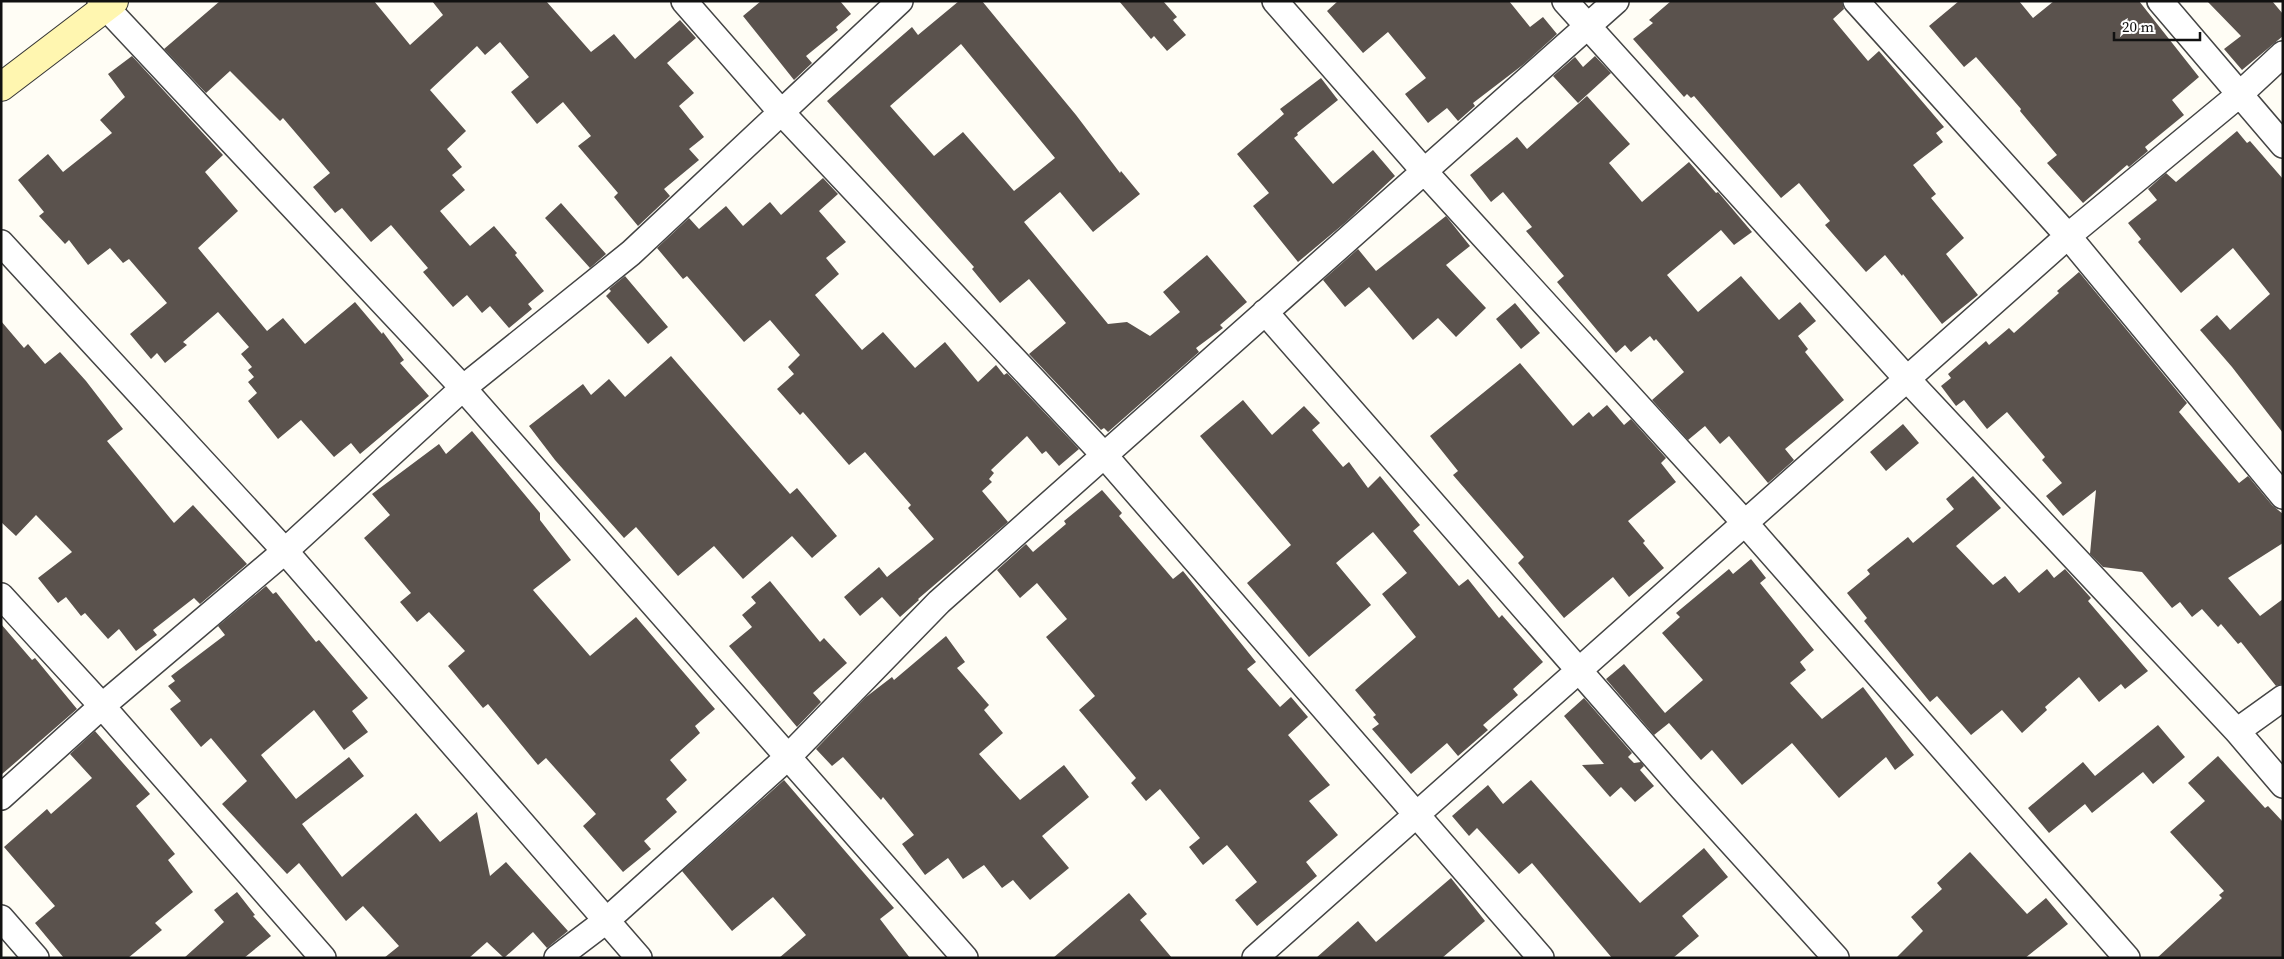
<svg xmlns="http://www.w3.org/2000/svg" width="2284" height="959" font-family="'Source Serif 4',serif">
<rect width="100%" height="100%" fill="#fffdf5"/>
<path fill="#5a524d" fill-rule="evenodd" d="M 220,1 L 374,1 L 410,45 L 443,15 L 432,1 L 546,1 L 591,52 L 614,34 L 635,59 L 680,20 L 696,38 L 667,63 L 694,93 L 679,106 L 704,137 L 689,149 L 699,160 L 664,189 L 670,196 L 638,226 L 614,197 L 618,193 L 578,146 L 591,136 L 563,102 L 537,124 L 511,92 L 529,77 L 500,42 L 485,55 L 477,46 L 430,90 L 466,131 L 447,149 L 462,167 L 452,175 L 465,190 L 440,211 L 470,246 L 494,226 L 517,253 L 515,255 L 544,291 L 528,304 L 532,309 L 509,328 L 490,306 L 482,313 L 467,295 L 453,307 L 423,272 L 428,268 L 391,225 L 371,242 L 342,208 L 335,213 L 313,187 L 330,173 L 283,118 L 280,121 L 230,71 L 206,93 L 164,49 Z
M 761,1 L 840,1 L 851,14 L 836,27 L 838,30 L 806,56 L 812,63 L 794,80 L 743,16 Z
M 959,1 L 982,1 L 1076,115 L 1120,173 L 1121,171 L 1140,194 L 1093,232 L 1060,192 L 1024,222 L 1108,324 L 1127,322 L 1150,336 L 1180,312 L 1163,292 L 1207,255 L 1247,302 L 1220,325 L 1223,328 L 1196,348 L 1199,352 L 1108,432 L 1104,428 L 1101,430 L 1029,354 L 1066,323 L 1029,279 L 1000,303 L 972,269 L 974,267 L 827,101 L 912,27 L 918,35 ZM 961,44 L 1055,158 L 1014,191 L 963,132 L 934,156 L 890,106 Z
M 1119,1 L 1163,1 L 1177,17 L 1173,20 L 1186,35 L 1167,51 L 1154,36 L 1151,39 Z
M 1338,1 L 1509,1 L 1530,27 L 1543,17 L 1557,34 L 1524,64 L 1473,103 L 1475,106 L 1458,121 L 1447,108 L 1428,123 L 1405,94 L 1426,78 L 1388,32 L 1363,53 L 1327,11 Z
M 1671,1 L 1842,1 L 1844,9 L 1833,19 L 1868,61 L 1879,51 L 1944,127 L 1936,133 L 1943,142 L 1913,165 L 1936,194 L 1931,198 L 1964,238 L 1946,254 L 1978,295 L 1942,324 L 1903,274 L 1902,276 L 1885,255 L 1866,272 L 1825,225 L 1830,221 L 1799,183 L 1781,198 L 1694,96 L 1691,98 L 1687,94 L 1684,97 L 1633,39 L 1653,23 L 1649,20 Z
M 1959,1 L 2019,1 L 2033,18 L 2054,1 L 2139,1 L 2199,77 L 2172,100 L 2184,115 L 2145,147 L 2148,151 L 2129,167 L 2127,165 L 2083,203 L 2047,163 L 2057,155 L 2020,111 L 2021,109 L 1976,57 L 1964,67 L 1929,26 Z
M 2207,1 L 2272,1 L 2283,14 L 2283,36 L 2242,70 L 2224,49 L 2241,36 Z
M 132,56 L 223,155 L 205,172 L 238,211 L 198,248 L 267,331 L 283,318 L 305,344 L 355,302 L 382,334 L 383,332 L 404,360 L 400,363 L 429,396 L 360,454 L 351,443 L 334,457 L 301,420 L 278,439 L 248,401 L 257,393 L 248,382 L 254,377 L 248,370 L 252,367 L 241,354 L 249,347 L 218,312 L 183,342 L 187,345 L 165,363 L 157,353 L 151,359 L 130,334 L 167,303 L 129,259 L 123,263 L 110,248 L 88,265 L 69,240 L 65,244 L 39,216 L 44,212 L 18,180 L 48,154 L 63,172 L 112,133 L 100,120 L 125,97 L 108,74 Z
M 1595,56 L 1611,73 L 1578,103 L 1553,76 L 1575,57 L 1583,67 Z
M 1321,78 L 1338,100 L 1297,133 L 1298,135 L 1294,138 L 1333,184 L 1373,150 L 1395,176 L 1346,222 L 1298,262 L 1253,206 L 1269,193 L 1237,154 L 1284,114 L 1280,109 Z
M 1587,96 L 1630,144 L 1609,163 L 1642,202 L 1689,162 L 1716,193 L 1718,192 L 1752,232 L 1734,245 L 1721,230 L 1667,275 L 1698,312 L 1741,276 L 1779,320 L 1800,302 L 1816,321 L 1798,336 L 1808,349 L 1805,352 L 1844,400 L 1785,449 L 1794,460 L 1768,483 L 1729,436 L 1720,444 L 1705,426 L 1688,440 L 1652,400 L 1684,372 L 1656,339 L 1654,341 L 1650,336 L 1631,352 L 1625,345 L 1616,353 L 1557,282 L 1564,276 L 1526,231 L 1532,227 L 1503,192 L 1491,202 L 1470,175 L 1517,137 L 1527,149 Z
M 2237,131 L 2247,143 L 2250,141 L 2283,179 L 2283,433 L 2232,367 L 2200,330 L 2217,315 L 2230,330 L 2270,294 L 2233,248 L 2181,293 L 2138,242 L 2141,239 L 2128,223 L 2157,200 L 2148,189 L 2166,173 L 2176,182 Z
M 823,178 L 838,194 L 819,211 L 846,242 L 826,258 L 839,274 L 815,295 L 862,350 L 883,332 L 915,368 L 945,342 L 978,382 L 996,365 L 1004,375 L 1007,373 L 1079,449 L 1059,466 L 1046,451 L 1042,454 L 1027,436 L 991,470 L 994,473 L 989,479 L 992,482 L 982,491 L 1008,522 L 918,599 L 919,600 L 900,617 L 882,597 L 860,616 L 844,597 L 879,567 L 887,577 L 934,539 L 908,508 L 911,505 L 865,452 L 849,465 L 803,412 L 800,415 L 777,389 L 794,374 L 788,367 L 800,355 L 770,320 L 744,342 L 687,276 L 683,279 L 657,248 L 689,218 L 699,229 L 726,206 L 743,226 L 770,202 L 781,215 Z
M 561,203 L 606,254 L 590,268 L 545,218 Z
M 1446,216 L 1470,246 L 1446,265 L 1486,308 L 1456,337 L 1438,318 L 1413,340 L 1369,287 L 1345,307 L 1323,280 L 1358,249 L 1376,271 Z
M 2079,272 L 2187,403 L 2179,412 L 2239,483 L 2248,476 L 2272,505 L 2283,514 L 2283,543 L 2228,578 L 2260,616 L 2283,599 L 2283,684 L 2276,686 L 2241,642 L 2238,644 L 2221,624 L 2218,627 L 2202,609 L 2192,617 L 2180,602 L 2172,608 L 2142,572 L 2103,567 L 2090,554 L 2096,490 L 2063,516 L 2046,496 L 2062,483 L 2042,460 L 2045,457 L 2007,412 L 1987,429 L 1964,400 L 1956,406 L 1941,386 L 1951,378 L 1948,374 L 1986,341 L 1989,345 L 2009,328 L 2014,333 L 2059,293 L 2057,291 Z
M 625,276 L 668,327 L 648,344 L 606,296 L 611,291 L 609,289 Z
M 1515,303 L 1540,333 L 1521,349 L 1496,319 Z
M 1,321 L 24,348 L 28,344 L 45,364 L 60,352 L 86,381 L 123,429 L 107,441 L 174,523 L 193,505 L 247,564 L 200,604 L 194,598 L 153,630 L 157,635 L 136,651 L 119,629 L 108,639 L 85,613 L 81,616 L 66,597 L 58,603 L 38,578 L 72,552 L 36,515 L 16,536 L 1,522 Z
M 671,356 L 790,494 L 797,488 L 837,536 L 812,558 L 792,536 L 743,579 L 714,546 L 678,576 L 636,527 L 624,538 L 555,460 L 529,426 L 583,384 L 591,395 L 609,379 L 625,397 Z
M 1520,363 L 1573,426 L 1589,412 L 1593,417 L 1607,405 L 1624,425 L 1631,419 L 1666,458 L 1661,463 L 1676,482 L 1628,521 L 1645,541 L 1643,543 L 1664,568 L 1629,597 L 1613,577 L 1564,618 L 1518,563 L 1524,557 L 1453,475 L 1458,471 L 1430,436 Z
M 1243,400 L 1272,435 L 1304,406 L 1320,423 L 1312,430 L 1343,467 L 1349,462 L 1368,488 L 1380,476 L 1420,525 L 1413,531 L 1459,586 L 1468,579 L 1499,618 L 1502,615 L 1543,662 L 1513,689 L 1518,695 L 1483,725 L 1488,730 L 1458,756 L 1447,743 L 1411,774 L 1372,729 L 1379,724 L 1373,717 L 1376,715 L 1355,690 L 1416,637 L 1382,594 L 1407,573 L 1373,532 L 1336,563 L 1371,605 L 1309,657 L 1247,583 L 1291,545 L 1200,436 Z
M 1903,424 L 1919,443 L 1886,471 L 1870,452 Z
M 472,431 L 540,513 L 540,520 L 571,560 L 533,590 L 590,656 L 636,617 L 715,709 L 695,726 L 700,733 L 670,760 L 687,780 L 666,799 L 677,812 L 644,841 L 651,849 L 623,872 L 583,826 L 596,814 L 546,758 L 538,765 L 488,704 L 483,708 L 448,666 L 465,651 L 429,612 L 417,622 L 400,602 L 411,593 L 364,538 L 390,515 L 372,494 L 439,444 L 446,454 Z
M 1973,476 L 2001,508 L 1956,546 L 1993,585 L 2005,576 L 2019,593 L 2047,569 L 2054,578 L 2065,569 L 2091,598 L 2088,601 L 2148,671 L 2125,689 L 2121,684 L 2099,702 L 2079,677 L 2045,707 L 2047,710 L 2022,733 L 2002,710 L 1971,735 L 1937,696 L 1930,702 L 1864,621 L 1867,618 L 1847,593 L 1870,574 L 1867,570 L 1908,537 L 1913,543 L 1954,509 L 1946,499 Z
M 1102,490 L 1122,513 L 1119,516 L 1173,579 L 1183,571 L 1256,662 L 1247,669 L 1280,707 L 1291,697 L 1308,717 L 1288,735 L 1330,785 L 1309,801 L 1338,835 L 1306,862 L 1317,876 L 1257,926 L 1235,900 L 1257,882 L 1227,845 L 1203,865 L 1189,847 L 1200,838 L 1160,789 L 1146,801 L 1131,783 L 1136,778 L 1079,710 L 1095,696 L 1046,637 L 1067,619 L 1037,583 L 1020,598 L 997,570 L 1026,544 L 1033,552 L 1066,524 L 1064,521 Z
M 1751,559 L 1766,578 L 1760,583 L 1814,650 L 1800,662 L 1806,670 L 1790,683 L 1822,719 L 1863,687 L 1914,755 L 1895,770 L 1886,757 L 1839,798 L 1792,743 L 1742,785 L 1712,750 L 1701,760 L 1669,723 L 1654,735 L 1606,679 L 1624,664 L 1665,713 L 1703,680 L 1662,633 L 1680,617 L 1676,613 L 1729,569 L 1733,574 Z
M 770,581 L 820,642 L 824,638 L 847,663 L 813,693 L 821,702 L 797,727 L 729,646 L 752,627 L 742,615 L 756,603 L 751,597 Z
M 266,586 L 273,594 L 276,592 L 316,642 L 319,640 L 368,698 L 352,711 L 368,732 L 344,750 L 314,710 L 261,755 L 296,799 L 349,757 L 364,776 L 302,824 L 342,877 L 416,813 L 440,842 L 477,812 L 490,876 L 506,862 L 568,931 L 547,948 L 533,932 L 504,958 L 487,942 L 469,958 L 384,958 L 399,946 L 363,906 L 346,921 L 299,863 L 287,874 L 222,804 L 247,781 L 211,738 L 201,747 L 170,709 L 181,701 L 168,686 L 175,681 L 171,676 L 225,635 L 218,626 Z
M 1,624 L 32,660 L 35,658 L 77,709 L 1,775 Z
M 946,636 L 965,662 L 957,668 L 989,705 L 984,710 L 1003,733 L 979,754 L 1020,800 L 1064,765 L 1089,797 L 1042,836 L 1069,868 L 1030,900 L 1013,880 L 1002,888 L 984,865 L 963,879 L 948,858 L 925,875 L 902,844 L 914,835 L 883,797 L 881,800 L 843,757 L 832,766 L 816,749 L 866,697 L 892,677 L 894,680 Z
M 1584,698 L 1632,753 L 1628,757 L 1634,763 L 1641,762 L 1644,766 L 1640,770 L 1654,786 L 1635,802 L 1621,787 L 1610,797 L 1582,765 L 1604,764 L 1564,716 Z
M 2158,725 L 2185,757 L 2153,784 L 2143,772 L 2092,813 L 2085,804 L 2049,833 L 2028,808 L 2083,762 L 2095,776 Z
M 95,731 L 150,794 L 136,806 L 175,854 L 168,860 L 193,892 L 155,923 L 162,930 L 128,958 L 64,958 L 35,923 L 55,906 L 4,847 L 47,809 L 51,814 L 92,778 L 70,754 Z
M 2218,756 L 2265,808 L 2268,806 L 2283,822 L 2283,958 L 2157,958 L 2222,898 L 2219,895 L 2224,891 L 2170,832 L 2205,801 L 2188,783 Z
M 784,780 L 894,908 L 880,919 L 910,958 L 779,958 L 806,935 L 773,897 L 732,931 L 682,871 Z
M 1531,780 L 1640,903 L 1704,848 L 1728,877 L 1682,916 L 1699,936 L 1673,958 L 1612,958 L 1532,863 L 1519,874 L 1477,828 L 1469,836 L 1452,816 L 1488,785 L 1503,804 Z
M 1970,852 L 2027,914 L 2046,898 L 2068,924 L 2025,958 L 1896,958 L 1923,931 L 1911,917 L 1942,889 L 1937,883 Z
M 1451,878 L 1485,921 L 1442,958 L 1316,958 L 1358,921 L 1376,942 Z
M 237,892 L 255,915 L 253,916 L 271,936 L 244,958 L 184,958 L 224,922 L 214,910 Z
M 1129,893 L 1147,914 L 1140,920 L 1172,958 L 1053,958 Z"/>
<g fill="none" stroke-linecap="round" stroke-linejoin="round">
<defs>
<path id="street" d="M 100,1 L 463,388 L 965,958
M 684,1 L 782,113 L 1104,455 L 1541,958
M 1275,1 L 1424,171 L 1745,523 L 2127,958
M 1565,1 L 1907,379 L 2237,731 L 2283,785
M 1856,1 L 2068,236 L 2283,496
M 2160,1 L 2283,145
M 1,243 L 285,551 L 639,958
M 1265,312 L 1682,788 L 1836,958
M 1,596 L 102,706 L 323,958
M 2237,731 L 2283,698
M 1,797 L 102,706 L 285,551 L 463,388 L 631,253 L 900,1
M 1,918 L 36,958
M 557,958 L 607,920 L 788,757 L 939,602 L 1616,1
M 1255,958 L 2068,236 L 2240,94 L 2283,54"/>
<path id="secondary" d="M 1,87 L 114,1"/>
</defs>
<use href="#street" stroke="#444" stroke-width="28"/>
<use href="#secondary" stroke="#333" stroke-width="30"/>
<use href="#street" stroke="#fff" stroke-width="25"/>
<use href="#secondary" stroke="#fff6b0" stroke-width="28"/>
</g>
<rect width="2284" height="959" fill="none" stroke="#111111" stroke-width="5"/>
<path d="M2114 32v8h86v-8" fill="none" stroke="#111111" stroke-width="2.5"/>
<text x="2122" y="32" font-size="15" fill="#111111" stroke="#ffffff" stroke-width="4" paint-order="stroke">20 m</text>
</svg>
